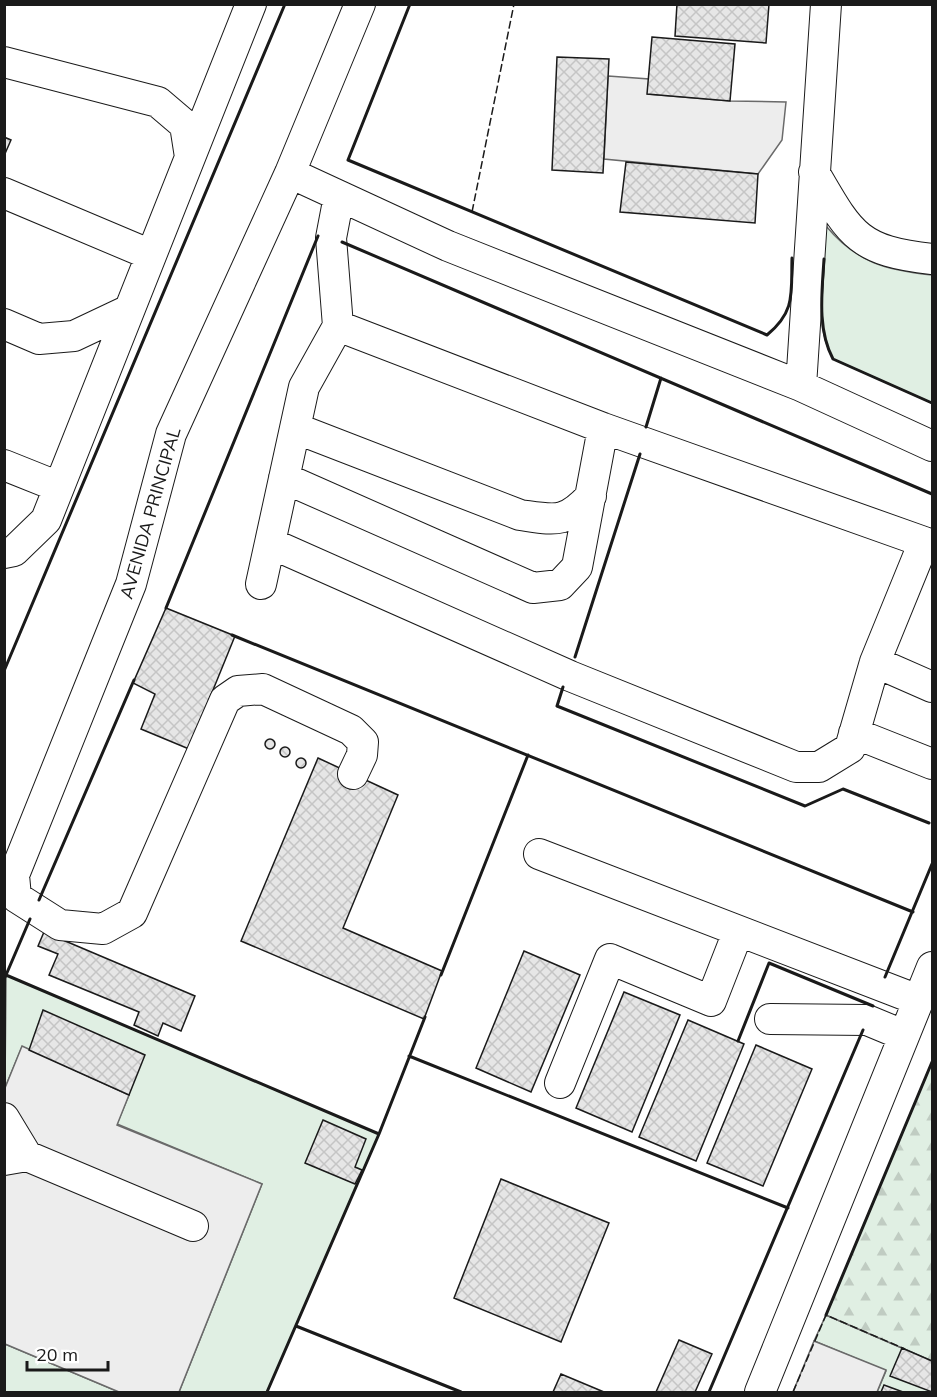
<svg xmlns="http://www.w3.org/2000/svg" width="937" height="1397" font-family="Mulish,sans-serif">
<defs>
<pattern id="forest-firs" width="22" height="20" patternUnits="userSpaceOnUse" patternTransform="scale(1.5)"><rect width="22" height="20" fill="#e0efe3"/><path d="M5 1l3.5 6h-7zM16 11l3.5 6h-7z" fill="#c0ccc2"/></pattern>
<pattern id="building-cross-hatch" width="8" height="8" patternUnits="userSpaceOnUse" patternTransform="scale(1.5)"><rect width="8" height="8" fill="#e6e6e6"/><path d="M0 0l8 8M0 8l8-8" fill="none" stroke="#c5c5c5"/></pattern>
</defs>
<rect width="100%" height="100%" fill="#fff"/>
<path fill="#e0efe3" stroke="#6a6a6a" stroke-width="1.5" d="M 826,226 C 857,263 886,270 932,275 L 932,403 L 833,359 C 812,321 823,268 826,226 Z
M 6,975 L 379,1134 L 267,1392 L 179,1392 L 262,1184 L 117,1124 L 129,1095 L 22,1047 L 5,1088 Z
M 826,1315 L 932,1361 L 932,1392 L 877,1392 L 886,1371 L 814,1341 Z
M 5,1344 L 119,1392 L 5,1392 Z"/>
<path fill="url(#forest-firs)" stroke="#6a6a6a" stroke-width="1.5" d="M 932,1062 L 932,1361 L 826,1315 Z"/>
<path fill="#ededed" stroke="#6a6a6a" stroke-width="1.5" d="M 608,76 L 649,79 L 648,94 L 730,101 L 786,102 L 782,140 L 758,174 L 604,159 Z
M 22,1046 L 129,1095 L 117,1125 L 262,1184 L 179,1392 L 119,1392 L 5,1344 L 5,1088 Z
M 814,1341 L 886,1370 L 877,1392 L 793,1392 Z"/>
<path fill="url(#building-cross-hatch)" stroke="#1a1a1a" stroke-width="1.5" d="M 677,4 L 769,4 L 766,43 L 675,36 Z
M 652,37 L 735,44 L 730,101 L 647,94 Z
M 557,57 L 609,59 L 603,173 L 552,170 Z
M 4,137 L 11,140 L 4,156 Z
M 626,162 L 758,174 L 755,223 L 620,212 Z
M 166,608 L 235,636 L 189,749 L 141,729 L 155,694 L 133,683 Z
M265 744a5 5 0 1 1 10 0a5 5 0 1 1-10 0Z
M280 752a5 5 0 1 1 10 0a5 5 0 1 1-10 0Z
M 318,758 L 398,795 L 343,928 L 442,971 L 424,1019 L 241,941 Z
M296 763a5 5 0 1 1 10 0a5 5 0 1 1-10 0Z
M 44,932 L 195,996 L 181,1031 L 163,1023 L 158,1036 L 134,1025 L 139,1012 L 49,975 L 58,954 L 38,946 Z
M 524,951 L 580,975 L 531,1092 L 476,1068 Z
M 624,992 L 680,1015 L 632,1132 L 576,1108 Z
M 43,1010 L 145,1055 L 129,1095 L 29,1050 Z
M 688,1020 L 744,1044 L 696,1161 L 639,1137 Z
M 756,1045 L 812,1069 L 763,1186 L 707,1163 Z
M 323,1120 L 366,1139 L 355,1167 L 362,1170 L 355,1184 L 305,1163 Z
M 501,1179 L 609,1223 L 561,1342 L 454,1298 Z
M 679,1340 L 712,1354 L 695,1392 L 656,1392 Z
M 902,1348 L 932,1361 L 932,1392 L 890,1376 Z
M 561,1374 L 604,1392 L 553,1392 Z
M 884,1385 L 903,1392 L 881,1392 Z"/>
<g fill="none" stroke-linecap="round" stroke-linejoin="round">
<defs>
<path id="minor" d="M 4,62 L 158,102 L 185,125 L 190,157
M 814,172 C 850,234 857,251 932,259
M 290,173 L 448,246 L 801,386 L 932,446
M 4,193 L 151,255
M 339,196 L 331,238 L 338,326 L 603,428 L 924,542
M 4,324 L 39,339 L 74,336 L 129,310
M 801,386 L 826,4
M 295,428 L 520,515 C 556,520 565,524 591,496
M 4,465 L 59,487
M 284,478 L 533,588 L 560,585 L 577,567 L 603,428
M 270,543 L 570,676 L 796,767 L 819,767 L 850,748 L 875,662 L 924,542 L 932,545
M 4,553 L 14,551 L 46,520 L 251,4
M 261,584 L 304,387 L 338,326
M 875,662 L 932,687
M 854,733 L 932,764
M 539,854 L 918,1000
M 14,875 L 16,897 L 60,925 L 103,929 L 132,913 L 225,700 L 238,691 L 263,689 L 351,730 L 363,742 L 362,755 L 353,774
M 4,893 L 14,875 L 131,584 L 171,434 L 290,173 L 360,4
M 770,1019 L 867,1020 L 903,1035
M 560,1083 L 610,959 L 711,1001 L 738,932
M 4,1118 L 27,1156
M 4,1160 L 27,1156 L 193,1226
M 760,1392 L 932,967"/>
</defs>
<use href="#minor" stroke="#1a1a1a" stroke-width="32"/>
<use href="#minor" stroke="#fff" stroke-width="30"/>
<path stroke="#1a1a1a" stroke-width="1.5" stroke-dasharray="8 3" stroke-linecap="butt" d="M 472,212 L 514,4
M 793,1392 L 826,1315 L 905,1349"/>
<path stroke="#1a1a1a" stroke-width="3" d="M 410,4 L 348,160 L 767,335 C 796,311 791,293 792,258
M 342,242 L 932,494
M 824,259 C 822,292 817,329 833,359 L 932,403
M 646,427 L 661,378
M 166,608 L 318,236
M 232,635 L 913,912
M 575,657 L 640,454
M 4,671 L 285,4
M 563,687 L 557,706 L 805,806 L 843,789 L 929,823
M 39,900 L 134,680
M 6,975 L 30,919
M 441,975 L 528,755
M 885,977 L 932,864
M 4,979 L 6,975 L 379,1134 L 267,1392
M 738,1041 L 769,963 L 873,1006
M 409,1056 L 788,1208
M 379,1134 L 425,1017
M 826,1315 L 932,1062
M 296,1326 L 461,1392
M 709,1392 L 863,1030"/>
</g>
<g text-anchor="middle" dominant-baseline="central" stroke-width="4.5" stroke-linejoin="round" paint-order="stroke">
<g font-size="18" fill="#1a1a1a" stroke="#fff">
<text transform="translate(150 513) rotate(-74)">AVENIDA PRINCIPAL</text>
</g>
</g>
<rect width="937" height="1397" fill="none" stroke="#1a1a1a" stroke-width="12"/>
<path d="M27 1361v9h81v-9" fill="none" stroke="#1a1a1a" stroke-width="3"/>
<text x="36" y="1361" font-size="18" fill="#1a1a1a" stroke="#ffffff" stroke-width="4.5" paint-order="stroke">20 m</text>
</svg>
